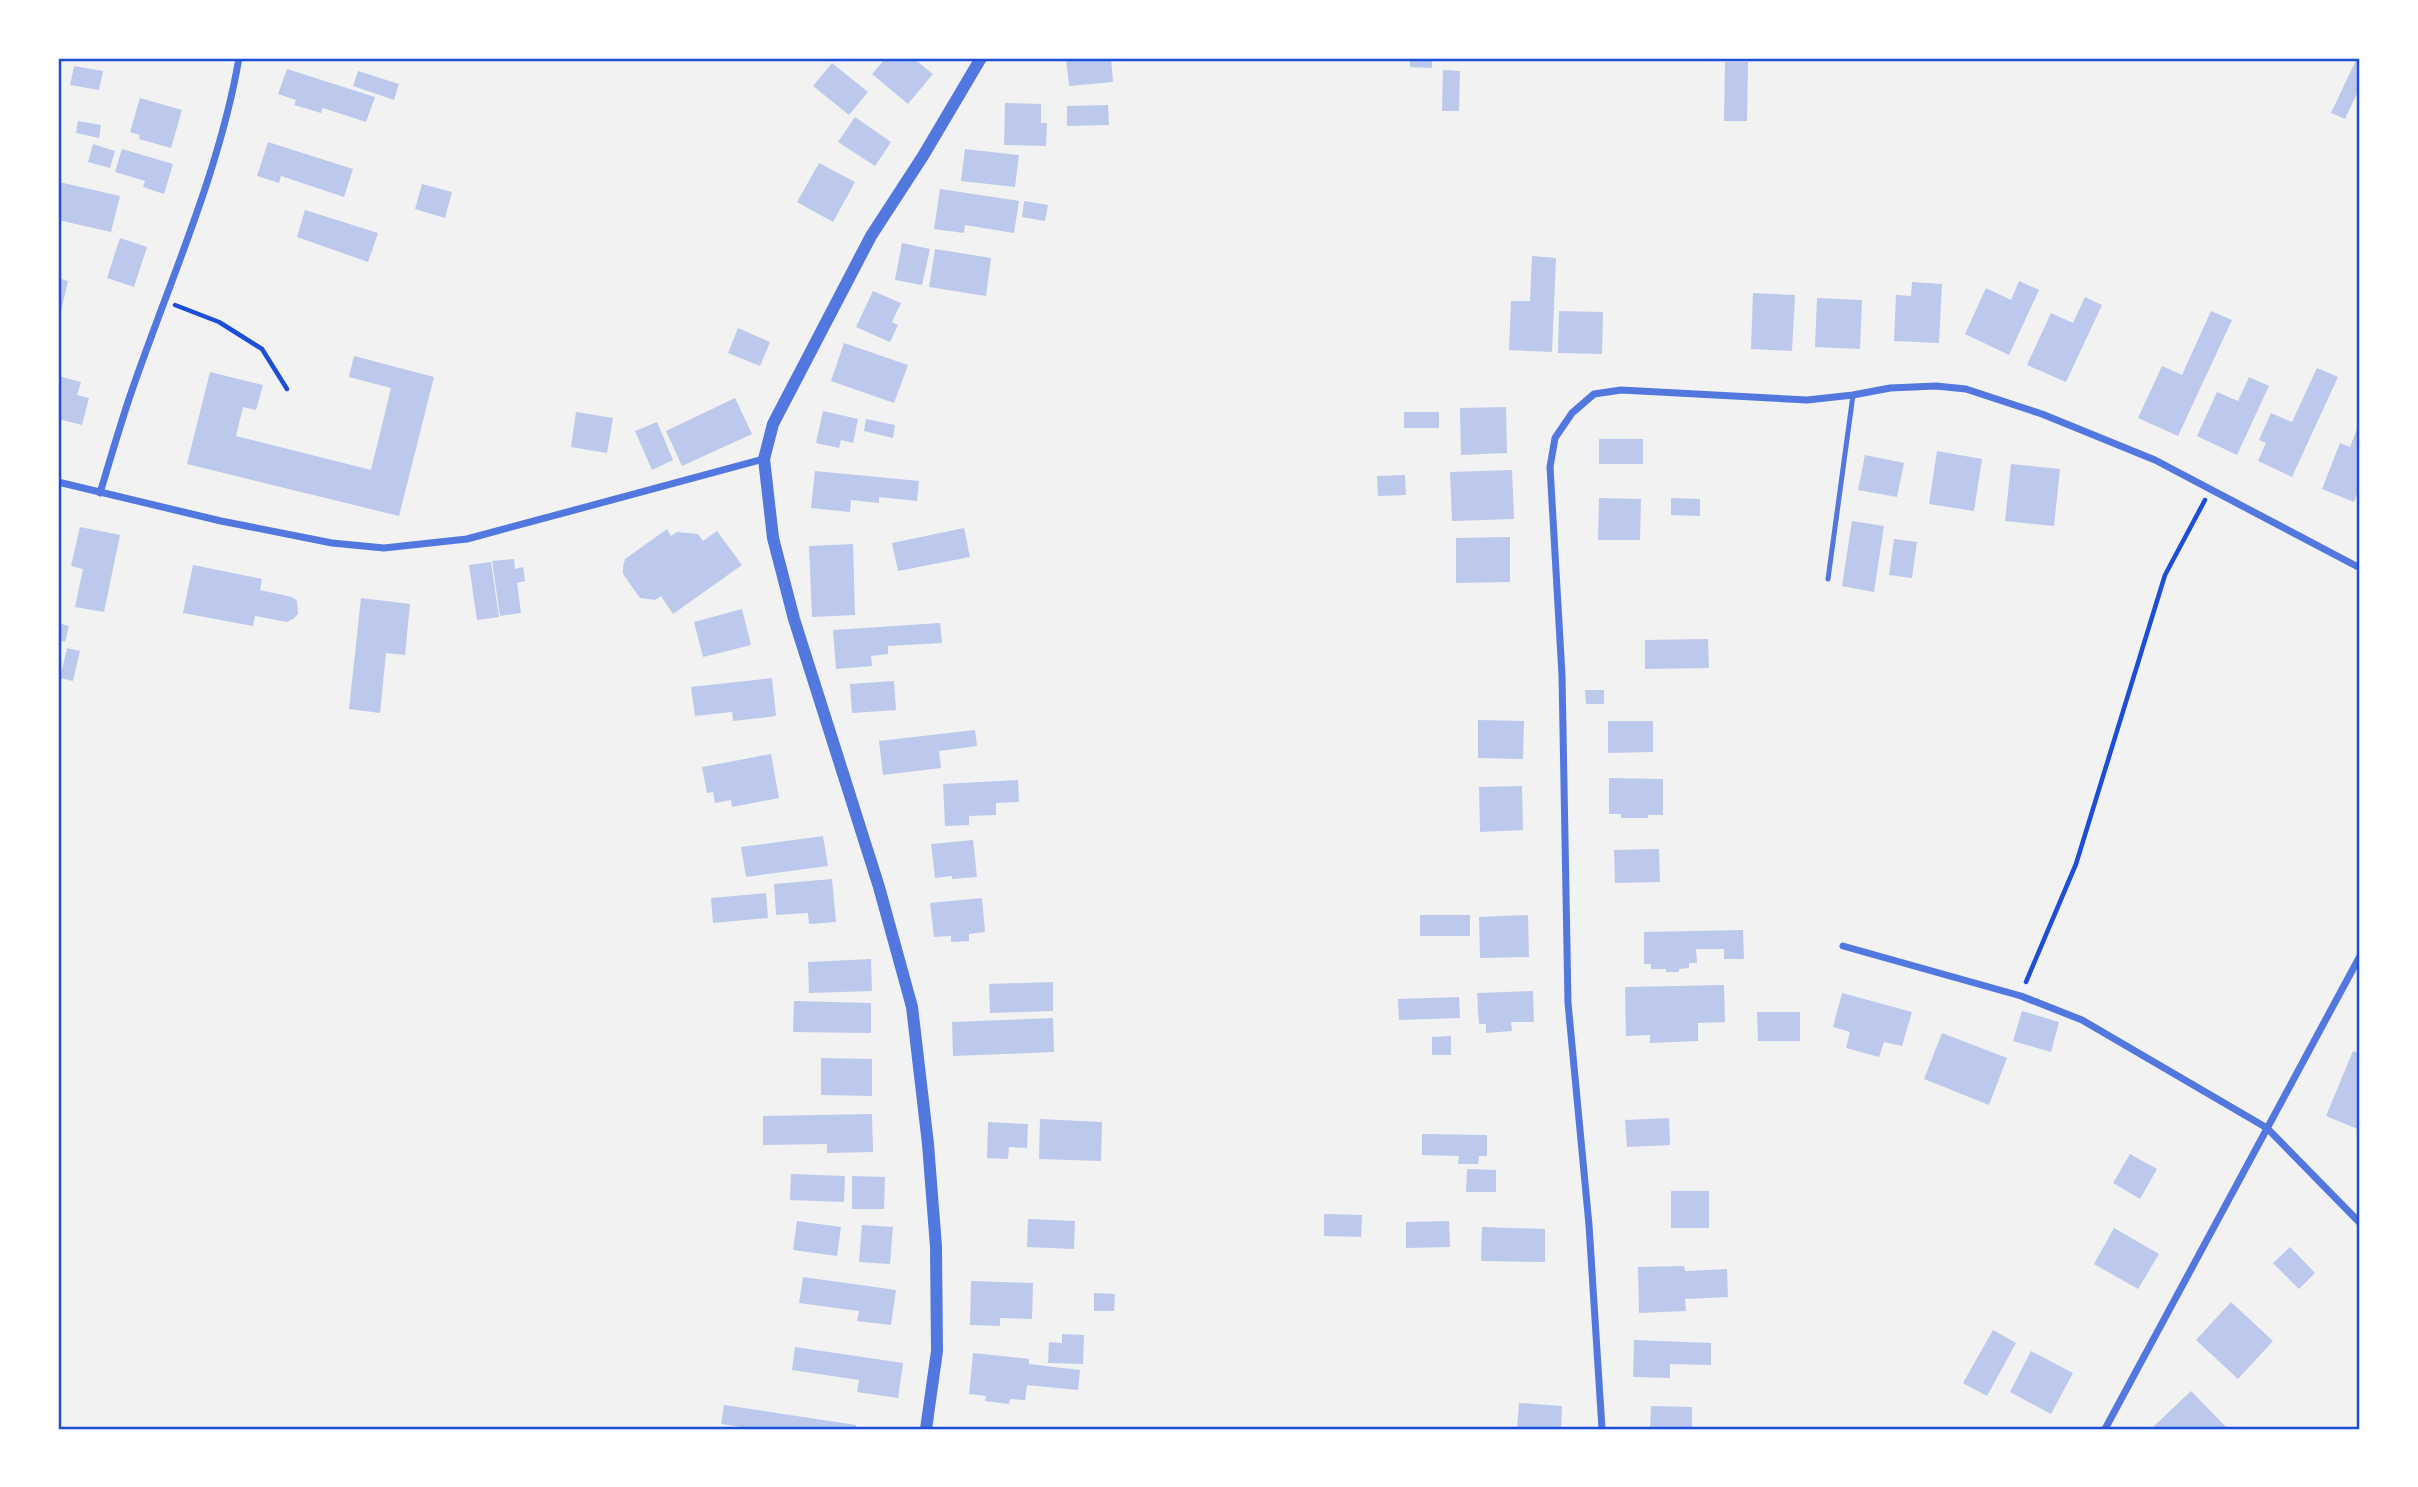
<svg xmlns="http://www.w3.org/2000/svg" width="2418" height="1487" font-family="'Noto Sans',sans-serif">
<rect width="100%" height="100%" fill="#f2f2f2"/>
<path fill="#bdc9ec" d="M 886,58 L 913,58 L 933,74 L 908,104 L 872,74 Z
M 1066,58 L 1111,58 L 1113,82 L 1069,86 Z
M 1410,58 L 1432,58 L 1432,68 L 1410,67 Z
M 2357,58 L 2360,58 L 2360,87 L 2345,119 L 2331,113 Z
M 1725,62 L 1748,62 L 1747,121 L 1724,121 Z
M 832,63 L 868,92 L 849,115 L 813,86 Z
M 74,66 L 103,71 L 99,90 L 70,85 Z
M 287,69 L 375,97 L 366,122 L 323,108 L 321,113 L 294,105 L 296,100 L 278,94 Z
M 1443,70 L 1460,71 L 1459,111 L 1442,111 Z
M 358,71 L 399,84 L 394,100 L 353,86 Z
M 140,98 L 182,110 L 171,148 L 139,139 L 140,135 L 130,132 Z
M 1005,103 L 1041,104 L 1041,123 L 1047,123 L 1046,146 L 1004,145 Z
M 1108,105 L 1109,125 L 1067,126 L 1067,106 Z
M 855,117 L 891,142 L 875,166 L 838,142 Z
M 78,121 L 101,125 L 99,138 L 76,133 Z
M 268,142 L 353,169 L 344,197 L 281,176 L 279,183 L 257,176 Z
M 93,144 L 115,151 L 110,168 L 88,162 Z
M 122,149 L 173,164 L 164,194 L 143,187 L 145,181 L 115,172 Z
M 965,149 L 1019,155 L 1015,187 L 961,181 Z
M 819,163 L 855,182 L 833,222 L 797,202 Z
M 59,182 L 120,196 L 111,232 L 58,220 Z
M 422,184 L 452,192 L 445,218 L 415,209 Z
M 940,189 L 1019,201 L 1014,233 L 965,225 L 964,233 L 934,229 Z
M 1024,201 L 1048,205 L 1045,221 L 1022,217 Z
M 305,210 L 378,233 L 368,262 L 297,237 Z
M 120,238 L 147,247 L 134,287 L 107,278 Z
M 902,243 L 930,249 L 922,285 L 895,280 Z
M 935,249 L 991,258 L 986,296 L 929,287 Z
M 1532,256 L 1556,258 L 1552,352 L 1509,350 L 1511,301 L 1530,301 Z
M 58,278 L 68,281 L 59,320 L 58,320 Z
M 2019,281 L 2039,290 L 2009,355 L 1965,334 L 1986,288 L 2011,300 Z
M 1912,282 L 1942,284 L 1939,343 L 1894,341 L 1896,295 L 1911,296 Z
M 873,291 L 901,303 L 892,322 L 898,325 L 890,342 L 856,327 Z
M 1753,293 L 1795,295 L 1792,351 L 1751,349 Z
M 2085,297 L 2102,305 L 2066,382 L 2027,365 L 2051,313 L 2073,323 Z
M 1817,298 L 1862,300 L 1860,349 L 1815,347 Z
M 1559,311 L 1603,312 L 1602,354 L 1558,353 Z
M 2211,311 L 2232,320 L 2178,436 L 2138,418 L 2162,366 L 2182,375 Z
M 738,328 L 770,342 L 760,366 L 728,353 Z
M 844,343 L 908,365 L 894,403 L 831,381 Z
M 354,356 L 434,377 L 399,516 L 187,464 L 210,372 L 263,385 L 256,410 L 243,407 L 236,436 L 371,470 L 391,388 L 349,377 Z
M 2317,368 L 2338,377 L 2292,477 L 2258,461 L 2266,443 L 2259,440 L 2271,413 L 2292,422 Z
M 58,376 L 81,382 L 77,395 L 89,398 L 82,425 L 58,419 Z
M 2249,377 L 2269,386 L 2237,455 L 2197,436 L 2217,392 L 2238,401 Z
M 735,398 L 752,434 L 682,466 L 666,431 Z
M 1506,407 L 1507,453 L 1461,455 L 1460,408 Z
M 823,411 L 858,419 L 853,443 L 841,440 L 839,448 L 816,443 Z
M 576,412 L 613,418 L 607,453 L 571,447 Z
M 1404,412 L 1439,412 L 1439,428 L 1404,428 Z
M 866,419 L 895,425 L 893,438 L 864,431 Z
M 2360,421 L 2360,485 L 2354,502 L 2322,489 L 2340,443 L 2350,447 Z
M 657,422 L 673,460 L 652,470 L 635,431 Z
M 1599,439 L 1643,439 L 1643,464 L 1599,464 Z
M 1937,451 L 1982,459 L 1974,511 L 1929,504 Z
M 1865,455 L 1904,463 L 1897,497 L 1858,490 Z
M 2011,464 L 2060,469 L 2054,526 L 2005,521 Z
M 1512,470 L 1514,519 L 1452,521 L 1450,472 Z
M 815,471 L 919,481 L 917,501 L 879,497 L 879,503 L 851,500 L 850,512 L 811,508 Z
M 1405,475 L 1406,495 L 1378,496 L 1377,476 Z
M 1599,498 L 1641,499 L 1640,540 L 1598,540 Z
M 1671,498 L 1700,499 L 1700,516 L 1671,515 Z
M 1852,521 L 1884,526 L 1874,592 L 1842,586 Z
M 80,527 L 120,535 L 104,612 L 75,607 L 83,569 L 71,566 Z
M 964,528 L 970,557 L 898,571 L 892,543 Z
M 667,529 L 671,536 L 677,532 L 698,534 L 703,541 L 717,531 L 742,565 L 673,614 L 661,596 L 655,600 L 640,598 L 623,574 L 623,567 L 625,559 Z
M 1510,537 L 1510,582 L 1456,583 L 1456,538 Z
M 1894,539 L 1917,542 L 1912,578 L 1889,575 Z
M 853,544 L 855,615 L 812,617 L 809,546 Z
M 514,559 L 515,569 L 523,567 L 525,581 L 517,583 L 521,613 L 500,616 L 492,561 Z
M 491,562 L 499,617 L 477,620 L 469,565 Z
M 193,565 L 262,579 L 260,590 L 292,597 L 297,601 L 298,614 L 293,619 L 287,622 L 255,616 L 253,626 L 183,613 Z
M 361,598 L 410,604 L 405,655 L 386,653 L 380,713 L 349,709 Z
M 742,609 L 751,645 L 703,657 L 694,622 Z
M 58,623 L 69,626 L 65,642 L 58,640 Z
M 940,623 L 942,643 L 888,646 L 888,654 L 871,656 L 872,666 L 836,669 L 833,630 Z
M 1708,639 L 1709,668 L 1645,669 L 1645,640 Z
M 67,648 L 80,651 L 73,681 L 60,678 Z
M 772,678 L 776,716 L 733,721 L 732,712 L 695,716 L 691,687 Z
M 894,681 L 896,710 L 852,713 L 850,684 Z
M 1585,690 L 1604,690 L 1604,704 L 1586,704 Z
M 1478,720 L 1524,721 L 1523,759 L 1478,758 Z
M 1608,721 L 1653,721 L 1653,752 L 1608,753 Z
M 975,730 L 977,746 L 939,751 L 941,768 L 883,775 L 879,741 Z
M 771,754 L 779,798 L 732,807 L 731,800 L 715,803 L 713,792 L 707,793 L 702,767 Z
M 1609,778 L 1663,779 L 1663,815 L 1648,815 L 1648,818 L 1621,818 L 1621,814 L 1609,814 Z
M 1018,780 L 1019,802 L 996,803 L 996,815 L 969,816 L 969,825 L 945,826 L 943,784 Z
M 1522,786 L 1523,830 L 1480,832 L 1479,787 Z
M 823,836 L 828,866 L 746,877 L 741,847 Z
M 973,840 L 977,877 L 952,879 L 952,876 L 935,878 L 931,844 Z
M 1659,849 L 1660,882 L 1615,883 L 1614,850 Z
M 832,879 L 836,922 L 809,924 L 808,913 L 776,915 L 774,884 Z
M 766,893 L 768,918 L 713,923 L 711,898 Z
M 982,898 L 985,932 L 969,934 L 969,941 L 951,942 L 951,936 L 934,937 L 930,903 Z
M 1420,915 L 1470,915 L 1470,936 L 1420,936 Z
M 1528,915 L 1529,957 L 1480,958 L 1479,917 Z
M 1743,930 L 1744,959 L 1724,959 L 1724,949 L 1696,949 L 1697,963 L 1689,963 L 1689,968 L 1679,969 L 1679,972 L 1666,972 L 1666,969 L 1651,969 L 1651,964 L 1644,964 L 1644,932 Z
M 871,959 L 872,991 L 809,993 L 808,962 Z
M 1053,982 L 1053,1011 L 990,1013 L 989,984 Z
M 1724,985 L 1725,1022 L 1698,1023 L 1698,1041 L 1650,1043 L 1650,1035 L 1626,1036 L 1625,987 Z
M 1533,991 L 1534,1022 L 1511,1022 L 1512,1031 L 1486,1033 L 1486,1024 L 1479,1024 L 1477,993 Z
M 1842,993 L 1912,1012 L 1902,1046 L 1884,1042 L 1879,1057 L 1846,1048 L 1850,1032 L 1833,1027 Z
M 1459,997 L 1460,1018 L 1399,1020 L 1398,999 Z
M 794,1001 L 871,1003 L 871,1033 L 793,1032 Z
M 2022,1011 L 2059,1022 L 2051,1052 L 2013,1041 Z
M 1757,1012 L 1800,1012 L 1800,1041 L 1758,1041 Z
M 1053,1018 L 1054,1052 L 953,1056 L 952,1022 Z
M 1942,1033 L 2007,1058 L 1989,1105 L 1924,1079 Z
M 1451,1036 L 1451,1055 L 1432,1055 L 1432,1037 Z
M 2353,1051 L 2360,1054 L 2360,1130 L 2326,1116 Z
M 821,1058 L 872,1059 L 872,1096 L 821,1095 Z
M 872,1114 L 873,1152 L 827,1153 L 827,1144 L 763,1145 L 763,1116 Z
M 1669,1118 L 1670,1145 L 1627,1147 L 1625,1120 Z
M 1040,1119 L 1102,1122 L 1101,1161 L 1039,1159 Z
M 988,1122 L 1028,1124 L 1027,1148 L 1009,1147 L 1008,1159 L 987,1158 Z
M 1422,1134 L 1487,1135 L 1487,1156 L 1479,1156 L 1478,1164 L 1458,1164 L 1459,1156 L 1422,1155 Z
M 2130,1154 L 2157,1169 L 2140,1199 L 2113,1183 Z
M 1467,1169 L 1496,1170 L 1496,1192 L 1466,1192 Z
M 791,1174 L 845,1176 L 844,1202 L 790,1200 Z
M 852,1176 L 885,1177 L 884,1209 L 852,1209 Z
M 1671,1191 L 1709,1191 L 1709,1228 L 1671,1228 Z
M 1324,1214 L 1362,1215 L 1361,1237 L 1324,1236 Z
M 1028,1219 L 1075,1221 L 1074,1249 L 1027,1247 Z
M 797,1221 L 841,1227 L 837,1256 L 793,1250 Z
M 1449,1221 L 1450,1247 L 1406,1248 L 1406,1222 Z
M 862,1225 L 893,1227 L 890,1264 L 859,1262 Z
M 1482,1227 L 1545,1229 L 1545,1262 L 1481,1261 Z
M 2114,1228 L 2159,1254 L 2138,1289 L 2094,1264 Z
M 2290,1247 L 2315,1273 L 2299,1289 L 2273,1263 Z
M 1684,1266 L 1685,1271 L 1727,1269 L 1728,1297 L 1685,1299 L 1686,1311 L 1639,1313 L 1638,1267 Z
M 803,1277 L 896,1290 L 891,1325 L 857,1321 L 859,1311 L 799,1303 Z
M 971,1281 L 1033,1283 L 1032,1319 L 1000,1318 L 1000,1326 L 970,1325 Z
M 1094,1293 L 1115,1294 L 1114,1311 L 1094,1311 Z
M 2231,1302 L 2273,1341 L 2238,1379 L 2196,1340 Z
M 1993,1330 L 2016,1343 L 1987,1396 L 1963,1383 Z
M 1062,1334 L 1084,1335 L 1083,1364 L 1048,1363 L 1049,1342 L 1062,1343 Z
M 1634,1340 L 1711,1343 L 1711,1365 L 1670,1364 L 1670,1378 L 1633,1377 Z
M 795,1347 L 903,1363 L 898,1398 L 857,1392 L 859,1380 L 792,1370 Z
M 2031,1351 L 2073,1373 L 2051,1414 L 2010,1392 Z
M 973,1353 L 1029,1359 L 1029,1364 L 1080,1370 L 1078,1390 L 1027,1385 L 1025,1400 L 1010,1399 L 1009,1404 L 985,1401 L 986,1396 L 969,1394 Z
M 2191,1391 L 2228,1429 L 2156,1429 L 2153,1427 Z
M 1519,1403 L 1562,1406 L 1561,1429 L 1517,1429 Z
M 724,1405 L 856,1425 L 856,1429 L 755,1429 L 721,1424 Z
M 1651,1406 L 1692,1407 L 1692,1429 L 1650,1429 Z"/>
<g fill="none" stroke-linecap="round" stroke-linejoin="round">
<path stroke="#1d4ed8" stroke-width="4.5" d="M 175,305 L 219,322 L 262,349 L 287,389
M 2026,982 L 2076,864 L 2165,575 L 2205,500"/>
<path stroke="#5277de" stroke-width="5" d="M 1828,579 L 1853,395"/>
<path stroke="#5277de" stroke-width="7" d="M 58,482 L 221,521 L 332,543 L 384,548 L 467,539 L 764,459
M 100,493 C 112,454 123,414 137,376 C 174,271 220,168 239,58
M 1843,946 L 2021,996 L 2082,1020 L 2267,1128 L 2360,1223
M 1602,1429 L 1589,1225 L 1568,1003 L 1562,675 L 1550,467 L 1555,438 L 1572,413 L 1594,394 L 1621,390 L 1807,400 L 1853,395 L 1890,388 L 1936,386 L 1966,389 L 2042,414 L 2155,460 L 2360,568
M 2105,1429 L 2360,956"/>
<path stroke="#5277de" stroke-width="12" d="M 926,1429 L 937,1351 L 936,1247 L 928,1144 L 912,1007 L 879,887 L 794,619 L 773,538 L 764,459 L 773,424 L 871,236 L 923,156 L 981,58"/>
</g>
<rect width="2418" height="1487" fill="none" stroke="#ffffff" stroke-width="119"/>
<rect x="60" y="60" width="2298" height="1368" fill="none" stroke="#1d4ed8" stroke-width="2.5"/>
</svg>
